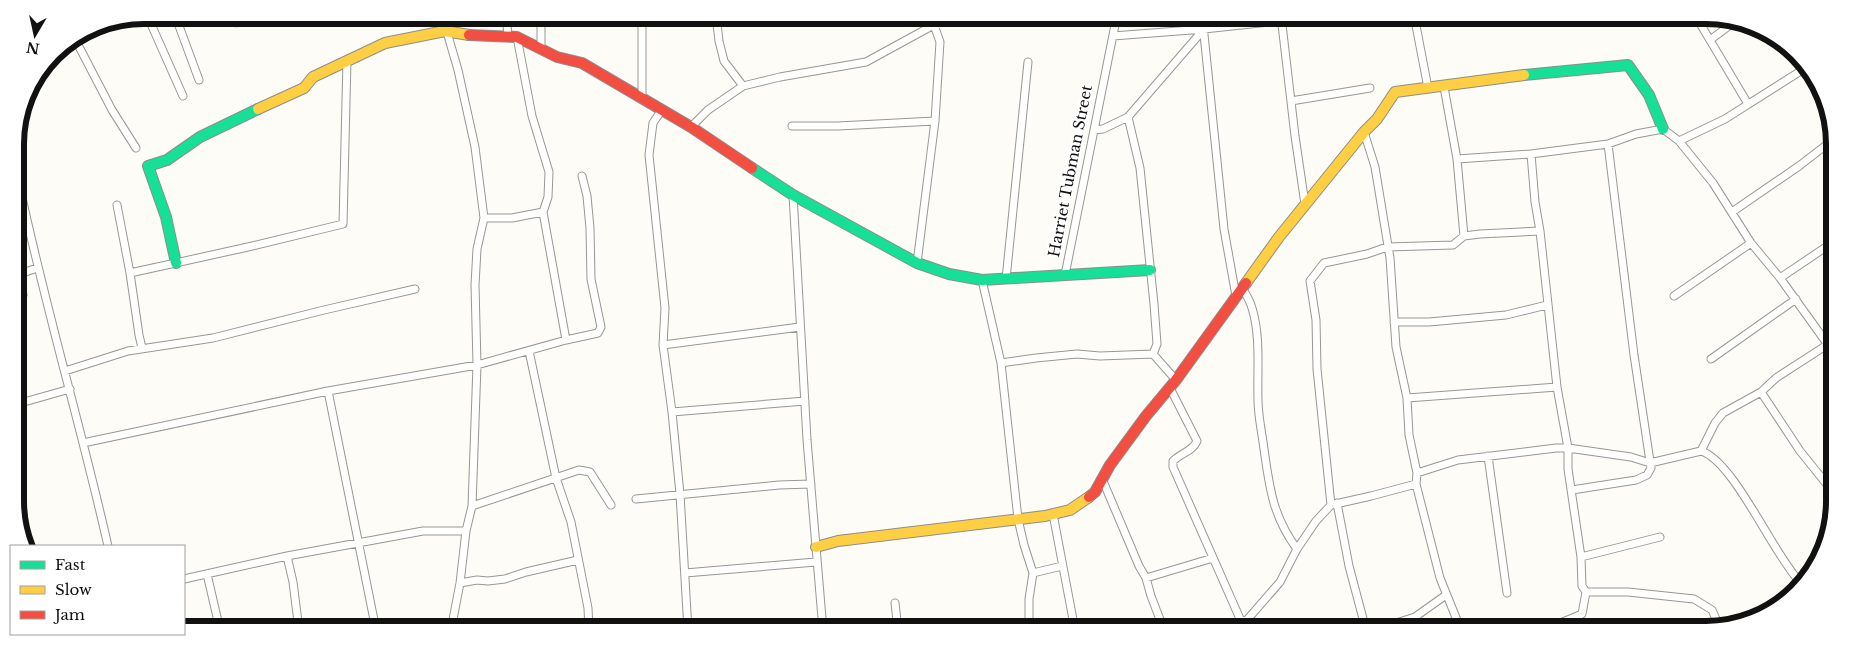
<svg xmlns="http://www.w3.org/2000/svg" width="1850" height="645" font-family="'Libre Baskerville',serif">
<rect width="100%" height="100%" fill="#fdfcf7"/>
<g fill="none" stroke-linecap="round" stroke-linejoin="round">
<defs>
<path id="street" d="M 147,15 L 183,96
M 175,15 L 199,80
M 228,15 C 232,30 249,19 258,15
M 442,15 L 458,70 L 475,147 L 484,218 L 477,249 L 475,285 L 477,365 L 472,506 L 466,531 L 460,583 L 451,630
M 506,15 L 508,36
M 541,15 L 541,48
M 716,15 L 719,41 L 724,61 L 743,86
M 1202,15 L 1224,229 L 1236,296
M 1414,15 L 1428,88
M 1695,15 L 1748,104
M 1281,16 L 1295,136 L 1305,204
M 1113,36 L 1204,29 L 1334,15
M 74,37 L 112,110 L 136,148
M 517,37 L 532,116 L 549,172 L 548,197 L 543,212 L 566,340
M 1710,40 L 1737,20
M 1444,87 L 1457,159 L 1464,236
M 642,97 L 642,15
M 1291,101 L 1370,88
M 661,111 L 653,123 L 649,155 L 665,308 L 663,345 L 672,412 L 680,494 L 688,630
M 1128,117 L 1140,168 L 1154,304 L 1157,344 L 1153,354
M 792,126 L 838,126 L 935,121
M 691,127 L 708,110 L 743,86 L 780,77 L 866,62 L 952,15
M 1094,130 L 1103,129 L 1128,117 L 1204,29
M 1364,132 L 1375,167 L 1390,258 L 1396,347 L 1407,398 L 1409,435 L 1417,473 L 1416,484 L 1440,578 L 1461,630
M 1679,141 L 1725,119 L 1807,67
M 1531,154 L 1535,202 L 1540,231 L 1557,387 L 1568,448 L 1568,469 L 1581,557 L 1582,586 L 1586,592
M 1457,159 L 1531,154 L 1608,144 L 1636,134 L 1663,129 L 1679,141 L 1713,183 L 1751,243 L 1780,278 L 1831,349
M 15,165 C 41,293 79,418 108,546
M 793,195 L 807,440 L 823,630
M 117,205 L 130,273 L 139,335 L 142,348
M 1732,212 L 1799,166 L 1834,139
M 484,218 L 512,218 L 543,212
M 917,263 L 935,121 L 940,42 L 934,25
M 130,273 L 248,247 L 343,224 L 347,60
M 1065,275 L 1117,15
M 1780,278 L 1832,243
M 1006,279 L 1028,62
M 982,280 L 1001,363 L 1018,519 L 1024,545 L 1033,573 L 1029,599 L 1029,630
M 1242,288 C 1246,294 1250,301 1252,308 C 1261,337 1257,370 1258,400 C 1258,414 1261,428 1263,442 C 1269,483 1271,514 1297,549
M 1674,296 L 1751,243
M 16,299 L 23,295 L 17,275 L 37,268
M 1394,322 L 1429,322 L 1506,315 L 1547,305
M 663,345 L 800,327
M 529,351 L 556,478 L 571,522 L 588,608 L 589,630
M 1711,359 L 1796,299
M 1001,363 L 1036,358 L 1077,354 L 1100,356 L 1153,354 L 1176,380
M 65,371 L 128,351 L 213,338 L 324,310 L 415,289
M 1170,388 L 1197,441 C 1193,451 1181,453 1173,461 L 1173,467 L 1241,621 L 1247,620 L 1280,582 L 1297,549 L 1316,521 L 1331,505 L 1371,496 L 1416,484
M 328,391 L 376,630
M 1761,392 L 1800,451 L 1829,487
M 1407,398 L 1557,387
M 17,404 L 70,389
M 672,412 L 805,401
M 83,443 L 328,391 L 477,365 L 566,340 L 598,333 L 601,327 L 591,279 L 590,228 L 587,196 L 582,176
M 1701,451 L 1715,423 L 1723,413 L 1761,392 L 1776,378 L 1830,343
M 1488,456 L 1507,593
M 1417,473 L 1458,460 L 1556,448 L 1568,448 L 1631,457 L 1650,463 L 1701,451 C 1734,461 1773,554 1800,582
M 1103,481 L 1139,566 L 1146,578 L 1151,596 L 1164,630
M 1572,490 L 1636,480 L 1647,475 L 1651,468 L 1634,355 L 1608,144
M 636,499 L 779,485 L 811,484
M 1337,503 L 1349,566 L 1366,630
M 1331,505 L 1317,369 L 1316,320 L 1310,281 L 1324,263 L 1367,254 L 1387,247 L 1453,245 L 1464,236 L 1480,234 L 1540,231
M 472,506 L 579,470 L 590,472 L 611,505
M 1053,514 L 1075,630
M 287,556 L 293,582 L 299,630
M 1581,557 L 1660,537
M 685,573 L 816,562
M 1033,573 L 1062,566
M 207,574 L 220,630
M 1146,578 L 1213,558
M 184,579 L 287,556 L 423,531 L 466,531
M 460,583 L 477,580 L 488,581 L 505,579 L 526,572 L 578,560
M 895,603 L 898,630
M 1374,630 L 1415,617 L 1446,595
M 1560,630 L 1563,622 L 1582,614 L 1586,592 L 1628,592 L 1694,599 L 1712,610 L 1720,628"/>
<path id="fast" d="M 1524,75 L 1628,65 L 1649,95 L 1663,129
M 752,168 L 793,195 L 917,263 L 949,274 L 982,280 L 1150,270
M 176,263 L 166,217 L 148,166 L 167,160 L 200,137 L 258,109"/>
<path id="slow" d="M 258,109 L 304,88 L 313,77 L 385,43 L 445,31 L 469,35
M 1246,283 L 1279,237 L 1364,132 L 1377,119 L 1395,92 L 1524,75
M 816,547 L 838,541 L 1045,516 L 1070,510 L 1089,497"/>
<path id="jam" d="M 469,35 L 517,37 L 557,57 L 582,63 L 691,127 L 752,168
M 1089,497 L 1095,492 L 1110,465 L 1146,416 L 1176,380 L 1246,283"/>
</defs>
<use href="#street" stroke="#979795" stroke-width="9"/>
<use href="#fast" stroke="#8e8d8b" stroke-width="12"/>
<use href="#slow" stroke="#8e8d8b" stroke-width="12"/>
<use href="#jam" stroke="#8e8d8b" stroke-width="12"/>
<use href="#street" stroke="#fffffe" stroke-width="7"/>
<use href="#fast" stroke="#16e098" stroke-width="10"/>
<use href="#slow" stroke="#ffcf43" stroke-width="10"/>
<use href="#jam" stroke="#f24e42" stroke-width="10"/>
</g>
<g text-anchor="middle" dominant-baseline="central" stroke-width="5" stroke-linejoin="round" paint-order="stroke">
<g font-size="15" fill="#111" stroke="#fff">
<text transform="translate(1070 171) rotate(-79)">Harriet Tubman Street</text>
</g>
</g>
<path d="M0 0H1850V645H0ZM144 24H1706A120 120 0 0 1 1826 144V501A120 120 0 0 1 1706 621H144A120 120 0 0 1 24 501V144A120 120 0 0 1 144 24Z" fill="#fff" fill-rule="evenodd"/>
<path fill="none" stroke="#111" stroke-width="6" d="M144 24H1706A120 120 0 0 1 1826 144V501A120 120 0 0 1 1706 621H144A120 120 0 0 1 24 501V144A120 120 0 0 1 144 24Z"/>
<rect x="10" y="545" width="175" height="90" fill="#ffffff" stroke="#a0a0a0"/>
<rect x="20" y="561" width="25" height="8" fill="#16e098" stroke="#a0a0a0"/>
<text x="55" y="570" font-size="15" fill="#111111">Fast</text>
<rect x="20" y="586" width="25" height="8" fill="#ffcf43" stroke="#a0a0a0"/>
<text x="55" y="595" font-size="15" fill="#111111">Slow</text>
<rect x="20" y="611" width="25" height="8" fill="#f24e42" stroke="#a0a0a0"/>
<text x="55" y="620" font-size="15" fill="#111111">Jam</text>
<g transform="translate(35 35) rotate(189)" stroke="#ffffff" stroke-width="4" paint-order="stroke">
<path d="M0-4L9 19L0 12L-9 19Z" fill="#111111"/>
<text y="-8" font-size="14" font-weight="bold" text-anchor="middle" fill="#111111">N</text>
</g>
</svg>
